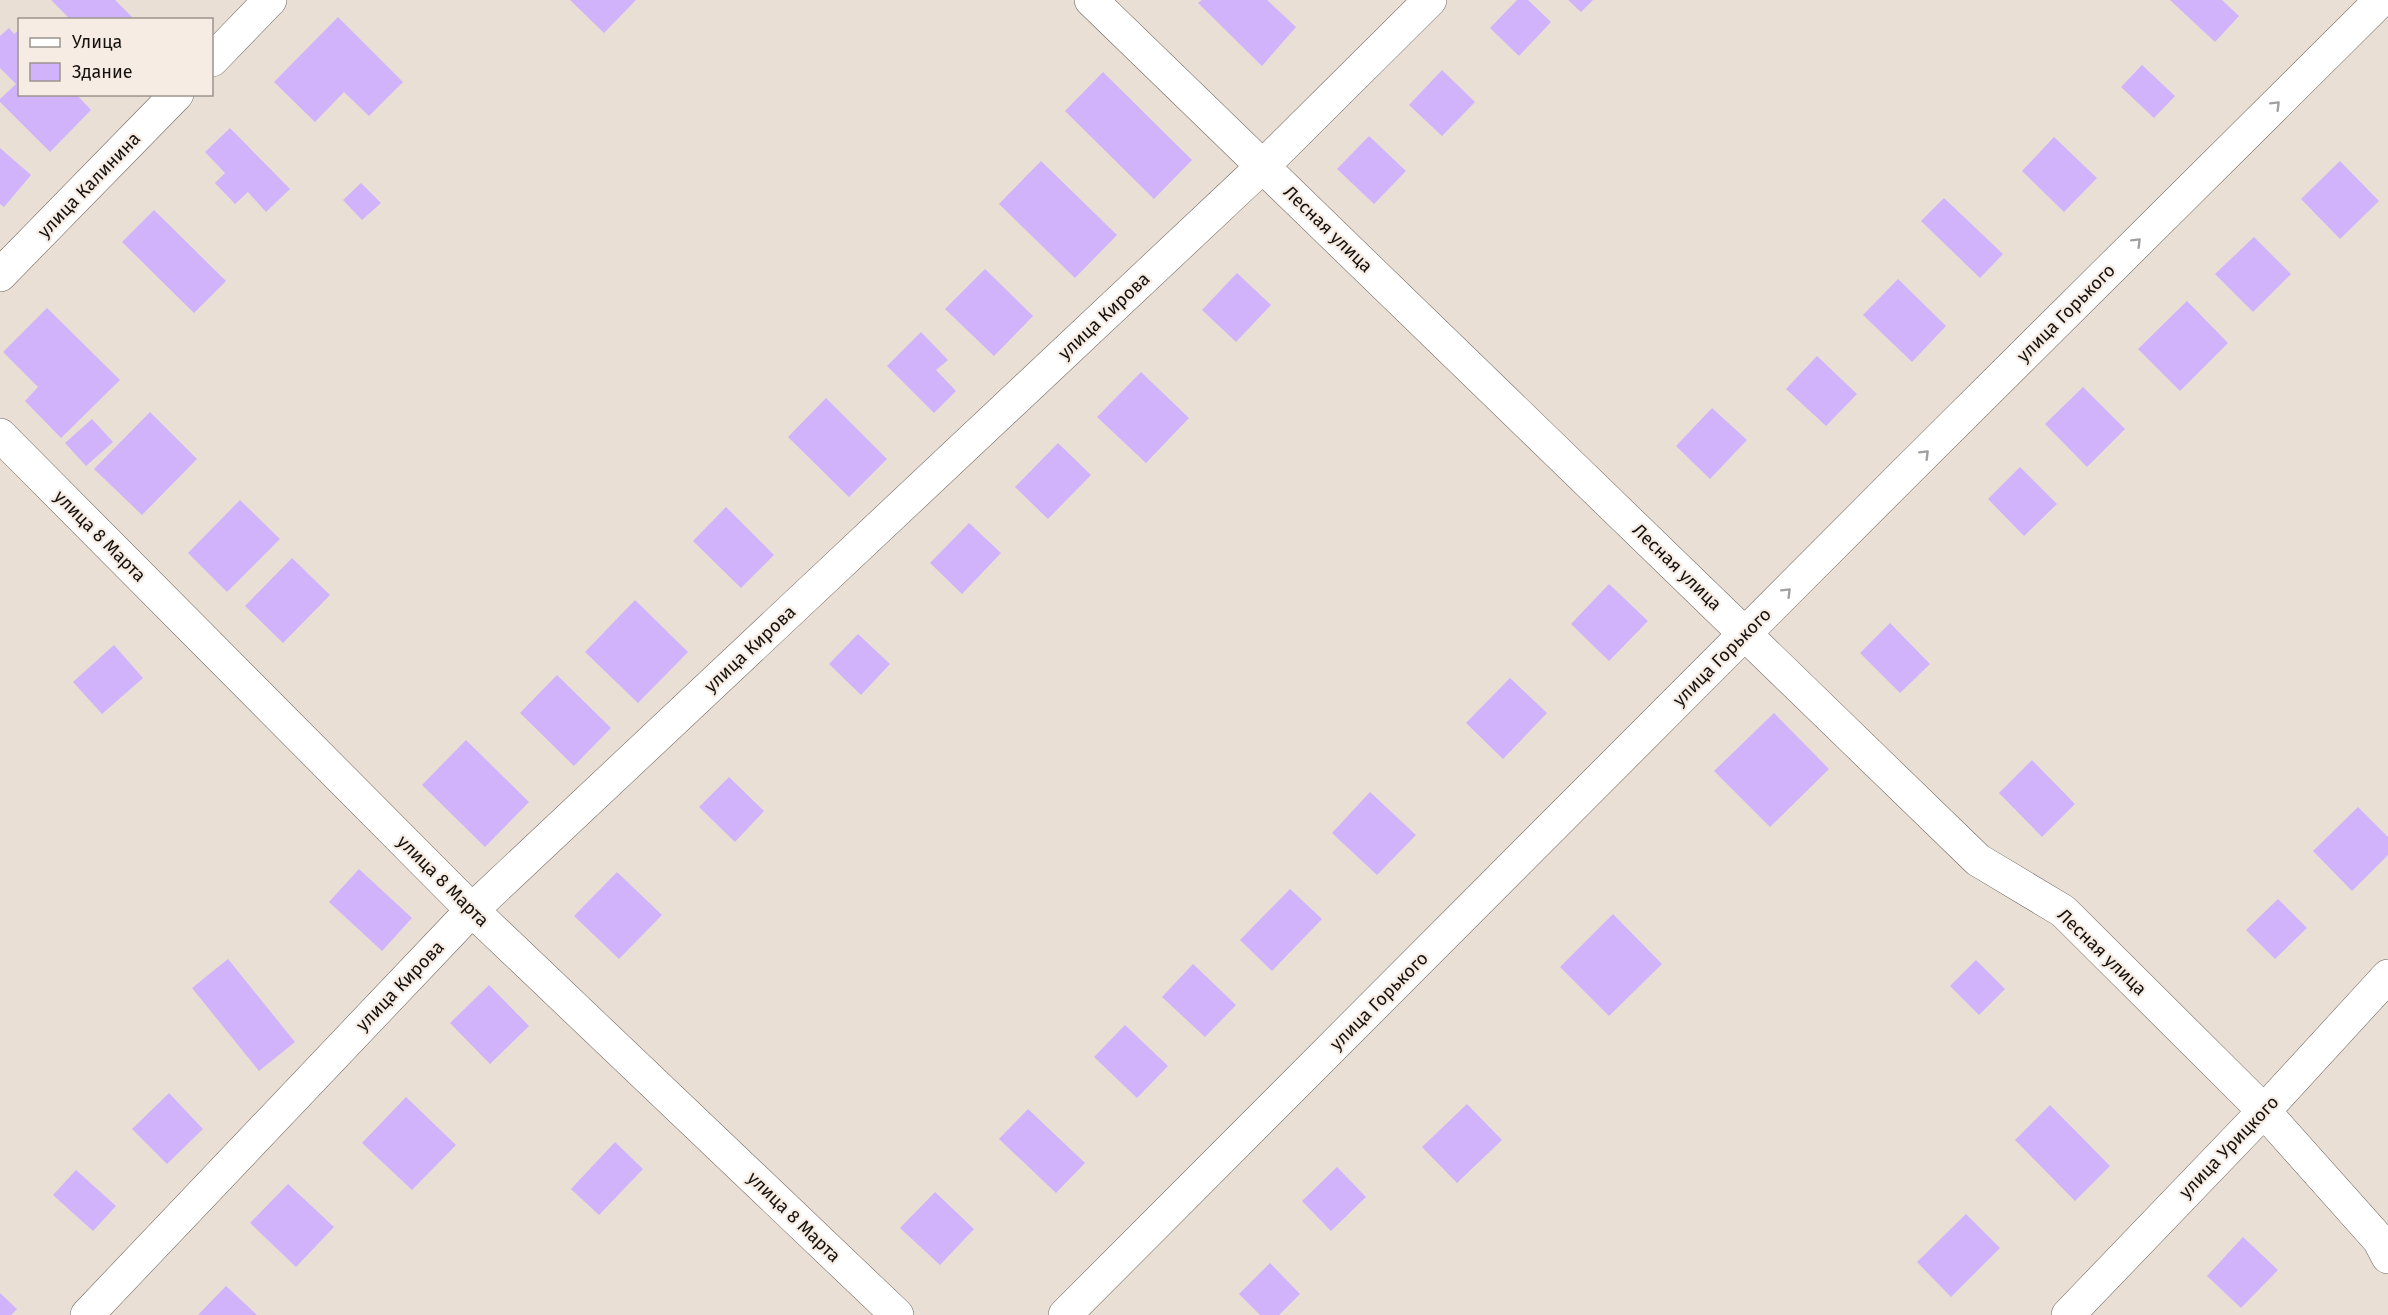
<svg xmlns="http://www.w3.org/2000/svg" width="2388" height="1315" font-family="'Fira Sans',sans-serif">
<rect width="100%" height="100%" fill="#e9dfd5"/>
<path fill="#d1b3fc" d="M 51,0 L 115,0 L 135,20 L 71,20 Z
M 570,0 L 636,0 L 604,33 Z
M 1202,0 L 1267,0 L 1296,27 L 1262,66 L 1198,3 Z
M 1517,0 L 1528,0 L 1551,22 L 1519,56 L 1490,28 Z
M 1568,0 L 1593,0 L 1581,12 Z
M 2170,0 L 2222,0 L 2239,16 L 2215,42 Z
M 338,17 L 403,82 L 369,116 L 344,92 L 315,122 L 274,82 Z
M 9,28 L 14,34 L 20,29 L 20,94 L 76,94 L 91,110 L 50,152 L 0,102 L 0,99 L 16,84 L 0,68 L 0,36 Z
M 2142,65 L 2175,96 L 2154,118 L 2121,87 Z
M 1442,70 L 1475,102 L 1442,136 L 1409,105 Z
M 1103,72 L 1192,160 L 1154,199 L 1065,111 Z
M 230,128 L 290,189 L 266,212 L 248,192 L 235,204 L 215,183 L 225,173 L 205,152 Z
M 1369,136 L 1406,171 L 1374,204 L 1337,169 Z
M 2054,137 L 2097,178 L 2064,212 L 2022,171 Z
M 0,148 L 31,175 L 4,207 L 0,204 Z
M 1041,161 L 1117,235 L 1075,278 L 999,204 Z
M 2340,161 L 2379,201 L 2340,239 L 2301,199 Z
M 361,183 L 381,203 L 362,220 L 343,200 Z
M 1944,198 L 2003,254 L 1980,278 L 1921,221 Z
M 154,210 L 226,281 L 194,313 L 122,242 Z
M 2254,237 L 2291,274 L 2253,312 L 2215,274 Z
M 985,269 L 1033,316 L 994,356 L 945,309 Z
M 1237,273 L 1271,305 L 1236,342 L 1202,310 Z
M 1898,279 L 1946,326 L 1912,362 L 1863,315 Z
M 2187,301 L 2228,343 L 2180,391 L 2138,349 Z
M 47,308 L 120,380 L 61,438 L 25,401 L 38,387 L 3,352 Z
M 921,332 L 948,360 L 936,370 L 956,391 L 934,413 L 887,366 Z
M 1817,356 L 1857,394 L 1826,426 L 1786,389 Z
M 1141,372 L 1189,418 L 1146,463 L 1097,417 Z
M 2083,387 L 2125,429 L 2087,467 L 2045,424 Z
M 826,398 L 887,459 L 849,497 L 788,437 Z
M 1712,408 L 1747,440 L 1710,479 L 1676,446 Z
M 150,412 L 197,459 L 142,515 L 94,469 Z
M 92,419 L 113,442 L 86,466 L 65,443 Z
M 1058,443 L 1091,475 L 1048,519 L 1015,487 Z
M 2020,467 L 2057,504 L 2024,536 L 1988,499 Z
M 240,500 L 280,539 L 227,592 L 188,553 Z
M 726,507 L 774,555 L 741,588 L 693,541 Z
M 969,523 L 1001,553 L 962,594 L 930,563 Z
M 292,558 L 330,595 L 283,643 L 245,606 Z
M 1609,584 L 1648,621 L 1609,661 L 1571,624 Z
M 635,600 L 688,652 L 638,703 L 585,652 Z
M 1890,623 L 1930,664 L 1900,693 L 1860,653 Z
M 858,634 L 890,664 L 861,695 L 829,664 Z
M 114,645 L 143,678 L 102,714 L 73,682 Z
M 557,675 L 611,728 L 574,766 L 520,713 Z
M 1510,678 L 1547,713 L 1503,759 L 1466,723 Z
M 1774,713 L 1829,769 L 1770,827 L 1714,771 Z
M 466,740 L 529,802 L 485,847 L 422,785 Z
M 2032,760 L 2075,804 L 2042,837 L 1999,793 Z
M 729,777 L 764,811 L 735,842 L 699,807 Z
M 1370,792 L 1416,835 L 1377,875 L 1332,833 Z
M 2358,807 L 2388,837 L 2388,855 L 2352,891 L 2313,851 Z
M 359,869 L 412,918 L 382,951 L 329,902 Z
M 617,872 L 662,915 L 619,959 L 574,916 Z
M 1290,889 L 1322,919 L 1272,971 L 1240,940 Z
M 2278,899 L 2307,928 L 2275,959 L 2246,930 Z
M 1613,914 L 1662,964 L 1609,1016 L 1560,967 Z
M 228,959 L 295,1042 L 259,1071 L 192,988 Z
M 1976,960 L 2005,989 L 1979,1015 L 1950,986 Z
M 1193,964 L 1236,1005 L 1205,1037 L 1162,997 Z
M 489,985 L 529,1026 L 490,1064 L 450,1023 Z
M 1125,1025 L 1168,1066 L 1137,1098 L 1094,1057 Z
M 169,1093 L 203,1129 L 167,1164 L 132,1129 Z
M 406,1097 L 456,1145 L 412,1190 L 362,1143 Z
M 1467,1104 L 1502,1140 L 1457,1183 L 1422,1147 Z
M 2050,1105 L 2110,1166 L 2075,1201 L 2015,1140 Z
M 1028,1109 L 1085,1163 L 1056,1193 L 999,1139 Z
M 615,1142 L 643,1169 L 599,1215 L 571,1189 Z
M 1337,1167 L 1366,1197 L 1331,1231 L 1302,1201 Z
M 76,1170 L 116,1206 L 93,1231 L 53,1195 Z
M 288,1184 L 334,1227 L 296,1267 L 250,1223 Z
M 935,1192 L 974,1229 L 940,1265 L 900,1228 Z
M 1966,1214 L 2000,1248 L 1951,1297 L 1917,1262 Z
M 2243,1237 L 2278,1270 L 2241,1308 L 2207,1276 Z
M 1270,1263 L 1300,1294 L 1279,1315 L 1260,1315 L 1239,1294 Z
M 226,1286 L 257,1315 L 198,1315 Z
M 0,1293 L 17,1309 L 11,1315 L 0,1315 Z"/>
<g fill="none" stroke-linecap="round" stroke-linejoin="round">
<defs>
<path id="street" d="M 1091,0 L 1978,860 L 2063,911 L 2264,1111 L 2379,1240 L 2388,1257
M 212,60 L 270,0
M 0,275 L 177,94
M 0,435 L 472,910 L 897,1315
M 87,1315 L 472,910 L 1263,166 L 1430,0
M 1065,1315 L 1901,477 L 2381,0
M 2068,1315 L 2264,1111 L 2388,976"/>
</defs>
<use href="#street" stroke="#6c635b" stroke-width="34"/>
<use href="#street" stroke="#fff" stroke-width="33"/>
</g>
<defs><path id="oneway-chevron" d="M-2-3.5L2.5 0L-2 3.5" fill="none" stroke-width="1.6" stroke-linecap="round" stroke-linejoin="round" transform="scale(1.5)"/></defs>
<g stroke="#a1a09f">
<use href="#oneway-chevron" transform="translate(2276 105) rotate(-45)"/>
<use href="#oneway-chevron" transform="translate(2137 242) rotate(-45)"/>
<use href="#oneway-chevron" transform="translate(1925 454) rotate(-45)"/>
<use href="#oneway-chevron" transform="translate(1787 592) rotate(-45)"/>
</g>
<g text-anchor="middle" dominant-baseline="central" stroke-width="4.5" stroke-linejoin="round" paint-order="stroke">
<g font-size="18" fill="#14110e" stroke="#f7ece3">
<text transform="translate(89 185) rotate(-46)">улица Калинина</text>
<text transform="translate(1328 229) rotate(44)">Лесная улица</text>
<text transform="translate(2066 313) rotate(-45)">улица Горького</text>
<text transform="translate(1104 316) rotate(-43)">улица Кирова</text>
<text transform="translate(100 536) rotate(45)">улица 8 Марта</text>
<text transform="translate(1677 567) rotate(44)">Лесная улица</text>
<text transform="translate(750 649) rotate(-43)">улица Кирова</text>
<text transform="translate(1722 657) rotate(-45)">улица Горького</text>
<text transform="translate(443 881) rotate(45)">улица 8 Марта</text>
<text transform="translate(2102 952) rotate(44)">Лесная улица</text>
<text transform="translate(400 986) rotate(-46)">улица Кирова</text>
<text transform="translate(1379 1001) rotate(-45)">улица Горького</text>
<text transform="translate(2229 1147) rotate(-46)">улица Урицкого</text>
<text transform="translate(794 1217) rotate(44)">улица 8 Марта</text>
</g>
</g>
<rect x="18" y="18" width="195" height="78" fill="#f7ece3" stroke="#9c948e" stroke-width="1.5"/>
<rect x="30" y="38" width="30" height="9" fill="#ffffff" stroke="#9c948e" stroke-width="1.5"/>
<text x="72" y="48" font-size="18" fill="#14110e">Улица</text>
<rect x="30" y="63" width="30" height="18" fill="#d1b3fc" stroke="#9c948e" stroke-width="1.5"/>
<text x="72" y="78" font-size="18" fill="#14110e">Здание</text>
</svg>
